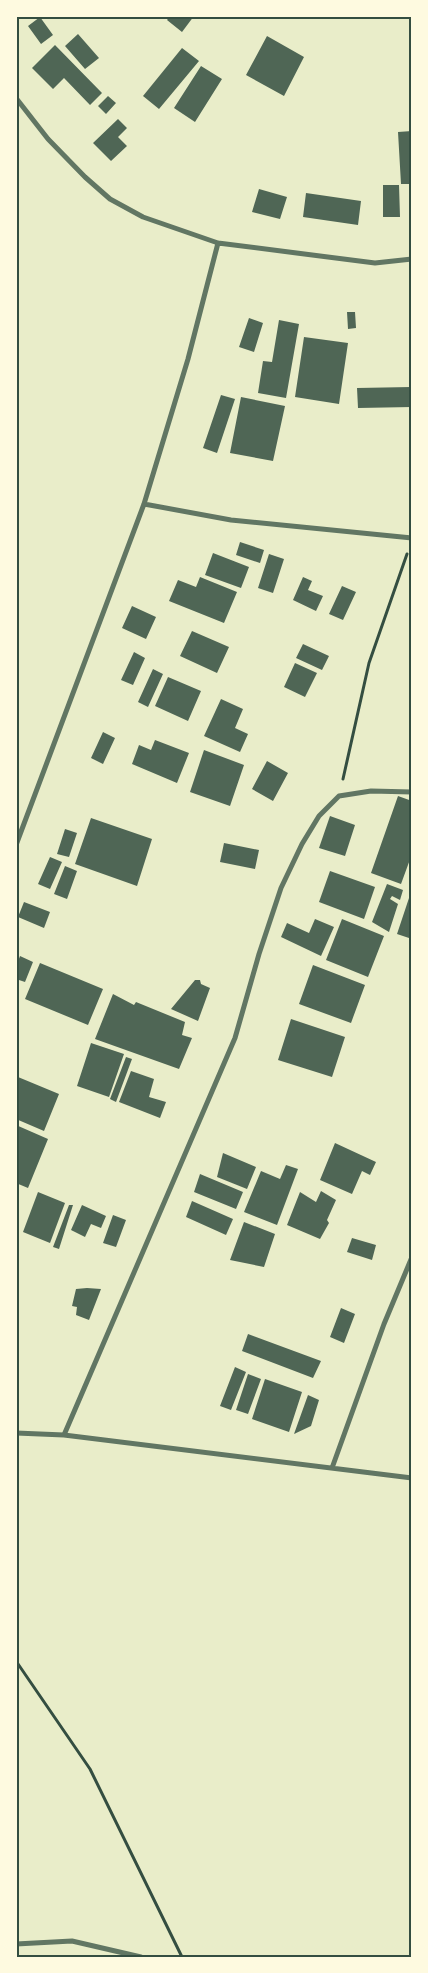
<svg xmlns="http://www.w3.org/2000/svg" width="428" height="1973" font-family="Inter,sans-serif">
<rect width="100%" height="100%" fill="#e9edc9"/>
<path fill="#4f6655" d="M 170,16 L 194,16 L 182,32 L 167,20 Z
M 40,17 L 53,35 L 41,44 L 28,26 Z
M 78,34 L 99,58 L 85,69 L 65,46 Z
M 267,36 L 304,57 L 284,96 L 246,75 Z
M 55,45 L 102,93 L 90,105 L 64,78 L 53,89 L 32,68 Z
M 182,48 L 199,61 L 159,109 L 143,96 Z
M 201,66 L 222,79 L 195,122 L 174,108 Z
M 108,96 L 116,103 L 106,114 L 98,106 Z
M 118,119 L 127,128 L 118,137 L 127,146 L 111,161 L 93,143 Z
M 412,131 L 412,184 L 401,184 L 398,132 Z
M 383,185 L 399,185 L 400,217 L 383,217 Z
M 259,189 L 287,197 L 280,219 L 252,212 Z
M 306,193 L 361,201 L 358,225 L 303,217 Z
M 347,312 L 355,312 L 356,328 L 348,329 Z
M 249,318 L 263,323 L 254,352 L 239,347 Z
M 279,320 L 299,324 L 286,398 L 258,393 L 263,361 L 272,362 Z
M 304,337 L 348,343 L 339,404 L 295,397 Z
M 411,387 L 412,407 L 358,408 L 357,388 Z
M 221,395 L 235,399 L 217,453 L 203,448 Z
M 241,397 L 285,406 L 273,461 L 230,453 Z
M 240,542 L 264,550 L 260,563 L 236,555 Z
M 213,553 L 249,567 L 241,588 L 205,575 Z
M 269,554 L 284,559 L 273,593 L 258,588 Z
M 200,577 L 237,592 L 224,623 L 169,601 L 178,580 L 196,587 Z
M 303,577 L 312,581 L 308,590 L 323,596 L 316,611 L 293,600 Z
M 342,586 L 356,592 L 343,620 L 329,614 Z
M 132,606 L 156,617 L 146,639 L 122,628 Z
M 192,631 L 229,647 L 217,673 L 180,656 Z
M 303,644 L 329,656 L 322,670 L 296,658 Z
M 134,652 L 145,658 L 133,685 L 121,680 Z
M 295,663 L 317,673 L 305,697 L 284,687 Z
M 153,669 L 163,674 L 148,707 L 138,702 Z
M 168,677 L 201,691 L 188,721 L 155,706 Z
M 221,699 L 243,709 L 235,728 L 248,734 L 240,752 L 204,736 Z
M 103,732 L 115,738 L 103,764 L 91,758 Z
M 155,740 L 189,753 L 177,783 L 132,764 L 139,745 L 151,750 Z
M 204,750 L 244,765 L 230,806 L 190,792 Z
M 267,761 L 288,773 L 273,801 L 252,789 Z
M 398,796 L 412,801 L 412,854 L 401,884 L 371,873 Z
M 330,816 L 355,825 L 345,856 L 319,848 Z
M 91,818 L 152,839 L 137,886 L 75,864 Z
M 65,829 L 77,833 L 69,857 L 57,854 Z
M 224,843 L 259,850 L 255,869 L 220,862 Z
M 50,857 L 62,862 L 50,889 L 38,884 Z
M 65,866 L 77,871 L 67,899 L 54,894 Z
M 330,871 L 375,887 L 364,919 L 319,902 Z
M 387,884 L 403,890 L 400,900 L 392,896 L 390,899 L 398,904 L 389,932 L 372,922 Z
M 409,898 L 412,899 L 412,939 L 397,934 Z
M 24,902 L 50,912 L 44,928 L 18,917 Z
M 315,919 L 334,927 L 321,956 L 281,937 L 287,923 L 309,933 Z
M 342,919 L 384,936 L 368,977 L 326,960 Z
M 20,956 L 33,962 L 25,982 L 16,979 L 16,967 Z
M 40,963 L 103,989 L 88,1025 L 25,999 Z
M 313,965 L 365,985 L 351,1023 L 299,1004 Z
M 195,980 L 200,980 L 201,984 L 210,988 L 198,1021 L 171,1009 Z
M 113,994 L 134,1005 L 136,1002 L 185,1022 L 182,1035 L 192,1038 L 179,1069 L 95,1039 Z
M 291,1019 L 345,1037 L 332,1077 L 278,1060 Z
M 91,1043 L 124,1054 L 109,1097 L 77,1086 Z
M 126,1057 L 132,1059 L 116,1102 L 110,1099 Z
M 131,1071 L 154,1079 L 149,1097 L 166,1102 L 160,1118 L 119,1102 Z
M 18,1077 L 59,1094 L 44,1131 L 16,1119 L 16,1085 Z
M 16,1125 L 48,1139 L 28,1188 L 16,1183 Z
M 335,1143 L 376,1162 L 370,1175 L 362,1171 L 352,1194 L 320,1180 Z
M 223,1153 L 256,1167 L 247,1189 L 217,1177 Z
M 286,1165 L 298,1169 L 277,1225 L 244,1212 L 261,1171 L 280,1179 Z
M 200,1174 L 243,1192 L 236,1209 L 194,1192 Z
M 321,1191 L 336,1200 L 327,1220 L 329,1223 L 320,1239 L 287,1225 L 300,1192 L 316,1202 Z
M 38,1192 L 65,1203 L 50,1243 L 23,1232 Z
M 192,1201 L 233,1219 L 226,1235 L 186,1217 Z
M 69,1205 L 73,1205 L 59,1249 L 53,1247 Z
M 82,1205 L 106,1216 L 101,1228 L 91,1224 L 85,1237 L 71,1230 Z
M 113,1215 L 126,1220 L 116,1247 L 103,1243 Z
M 244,1222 L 275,1234 L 264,1267 L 230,1260 Z
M 352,1238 L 376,1245 L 372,1260 L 347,1252 Z
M 87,1288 L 101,1289 L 89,1320 L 76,1315 L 77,1307 L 72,1306 L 76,1289 Z
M 341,1308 L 355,1314 L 344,1343 L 330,1337 Z
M 248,1334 L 321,1361 L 313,1378 L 242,1351 Z
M 235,1367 L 246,1372 L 231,1410 L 220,1406 Z
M 248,1374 L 261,1379 L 248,1414 L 236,1410 Z
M 265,1379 L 302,1392 L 289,1432 L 252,1419 Z
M 308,1395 L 319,1400 L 311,1426 L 294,1434 Z"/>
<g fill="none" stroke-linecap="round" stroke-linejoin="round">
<path stroke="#344e41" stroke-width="3" d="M 343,779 L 369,663 L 407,554
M 16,1661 L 90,1769 L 182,1957"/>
<path stroke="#617663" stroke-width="5" d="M 16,98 L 48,139 L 85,177 L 110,199 L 143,217 L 218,243 L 375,263 L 412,259
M 144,504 L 231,520 L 412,538
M 16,845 L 144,504 L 188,359 L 218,243
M 16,1433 L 64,1435 L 412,1478
M 64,1435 L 235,1038 L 259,954 L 281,888 L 302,844 L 319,816 L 339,796 L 371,791 L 412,792
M 332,1468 L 384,1324 L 412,1257
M 16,1944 L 72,1941 L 141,1957"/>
</g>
<rect width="428" height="1973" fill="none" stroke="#fefae0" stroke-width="35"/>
<rect x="18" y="18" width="392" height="1938" fill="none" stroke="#344e41" stroke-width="2"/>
</svg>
